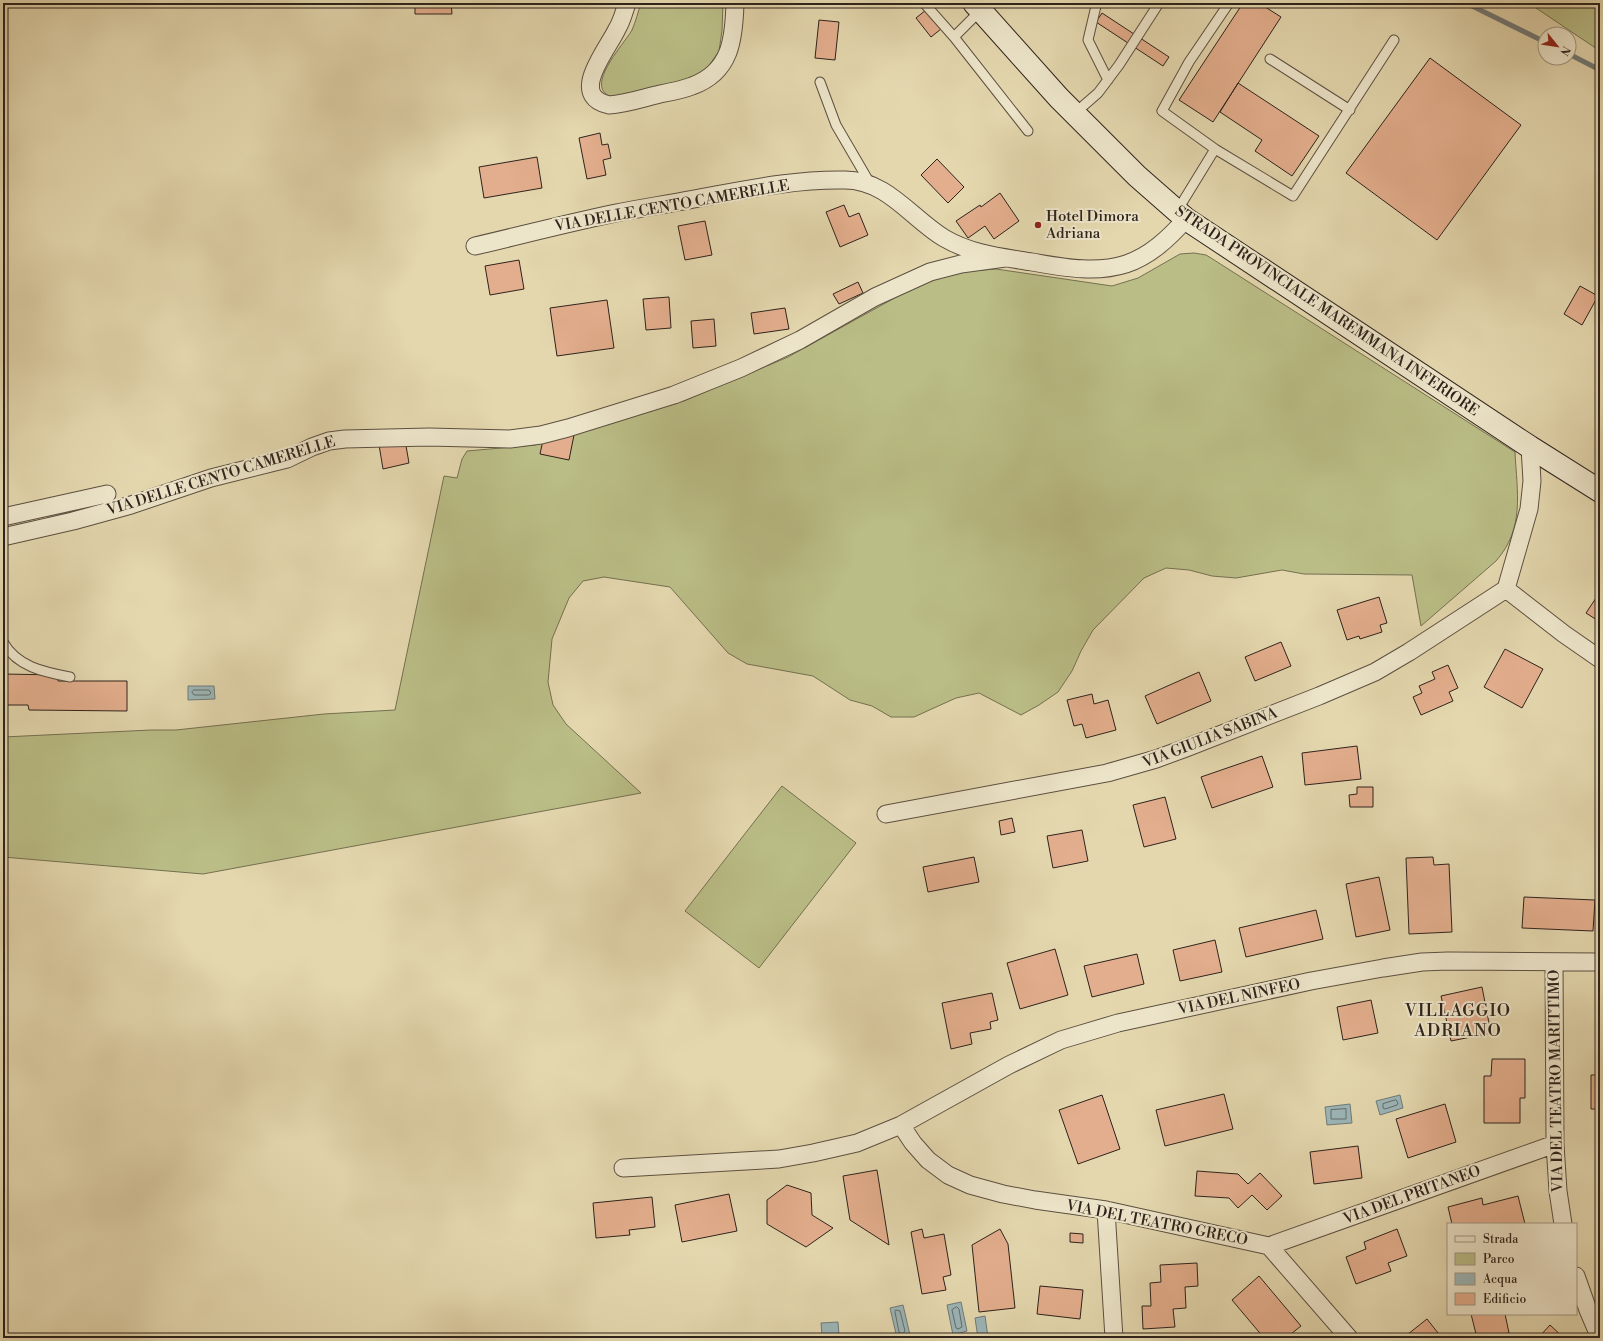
<svg xmlns="http://www.w3.org/2000/svg" width="1603" height="1341" font-family="'Libre Bodoni',serif">
<rect width="100%" height="100%" fill="#e4d7ae"/>
<filter id="stains"><feTurbulence type="fractalNoise" baseFrequency=".005" numOctaves="4"/><feColorMatrix values="0 0 0 0 .2 0 0 0 0 .09 0 0 0 0 .02 0 0 0 .5 -.17"/></filter>
<radialGradient id="worn" r=".72"><stop offset=".6" stop-color="#630" stop-opacity="0"/><stop offset="1" stop-color="#630" stop-opacity=".3"/></radialGradient>
<path fill="#babd86" stroke="#747051" d="M 641,3 L 723,3 L 722,31 L 719,51 L 706,70 L 686,82 L 613,97 C 581,89 625,43 632,30 C 636,21 638,12 641,3 Z
M 1527,3 L 1600,3 L 1600,51 L 1533,6 Z
M 1194,253 L 1206,255 L 1211,258 L 1515,452 C 1517,493 1525,528 1496,561 L 1421,626 L 1412,575 L 1304,574 L 1282,570 L 1236,578 L 1212,576 L 1189,570 L 1166,568 L 1144,578 L 1093,630 L 1081,651 L 1072,671 L 1058,692 L 1039,705 L 1021,715 L 979,693 L 956,698 L 914,717 L 891,717 L 872,706 L 850,700 L 813,676 L 747,664 L 728,653 L 670,587 L 604,577 L 583,581 L 569,598 L 552,639 L 548,682 L 553,705 L 566,724 L 641,793 L 203,874 L 3,857 L 3,737 L 151,730 L 176,730 L 324,714 L 395,710 L 444,476 L 457,478 L 462,459 L 467,451 L 535,445 L 684,401 L 788,357 L 927,280 L 945,273 L 996,269 L 1112,286 L 1138,278 L 1180,254 Z
M 782,786 L 856,843 L 759,968 L 685,911 Z"/>
<path fill="#9cb6b7" stroke="#707b79" d="M 188,686 L 214,686 L 215,699 L 188,700 Z
M 1400,1095 L 1403,1108 L 1380,1115 L 1376,1101 Z
M 1350,1104 L 1352,1123 L 1327,1125 L 1325,1107 Z
M 961,1302 L 967,1331 L 953,1335 L 947,1305 Z
M 903,1305 L 910,1335 L 897,1338 L 890,1308 Z
M 985,1316 L 988,1337 L 978,1338 L 975,1318 Z
M 838,1322 L 839,1335 L 822,1336 L 821,1323 Z"/>
<g fill="none" stroke-linecap="round" stroke-linejoin="round">
<path stroke="#656c6a" stroke-width="1" d="M 194,690 L 209,690 L 211,693 L 209,695 L 194,695 L 192,692 Z
M 1396,1100 L 1398,1103 L 1397,1105 L 1385,1109 L 1383,1108 L 1383,1104 Z
M 1346,1109 L 1346,1119 L 1331,1119 L 1331,1110 Z
M 957,1307 L 959,1309 L 962,1327 L 958,1329 L 956,1328 L 952,1310 Z
M 896,1310 L 900,1311 L 905,1331 L 902,1334 L 899,1332 L 895,1312 Z"/>
<path stroke="#707b79" stroke-width="5" d="M 1466,3 L 1545,42
M 1569,54 L 1600,70"/>
</g>
<path fill="#e3ae8d" stroke="#2e231c" d="M 415,3 L 451,3 L 452,14 L 415,14 Z
M 1243,3 L 1259,3 L 1281,17 L 1213,122 L 1179,100 Z
M 926,10 L 941,29 L 931,37 L 916,18 Z
M 1102,13 L 1169,57 L 1163,66 L 1096,22 Z
M 819,20 L 839,22 L 835,60 L 815,58 Z
M 1430,58 L 1521,125 L 1437,240 L 1346,173 Z
M 1238,83 L 1319,136 L 1292,176 L 1255,151 L 1262,140 L 1220,112 Z
M 600,133 L 602,145 L 608,144 L 611,158 L 603,160 L 606,175 L 587,179 L 579,138 Z
M 537,157 L 542,188 L 484,198 L 479,167 Z
M 937,159 L 964,187 L 948,203 L 921,175 Z
M 1000,193 L 1019,221 L 994,239 L 985,226 L 968,238 L 956,221 L 980,205 L 981,207 Z
M 844,205 L 849,217 L 859,213 L 868,235 L 840,247 L 826,212 Z
M 705,221 L 712,255 L 685,260 L 678,226 Z
M 519,260 L 524,289 L 490,295 L 485,266 Z
M 858,282 L 863,293 L 839,304 L 833,294 Z
M 1580,286 L 1598,296 L 1582,325 L 1564,314 Z
M 669,297 L 671,328 L 646,330 L 643,299 Z
M 607,300 L 614,348 L 557,356 L 550,308 Z
M 785,308 L 789,329 L 754,334 L 751,313 Z
M 714,319 L 716,346 L 693,348 L 691,321 Z
M 575,430 L 569,460 L 540,454 L 543,440 Z
M 405,440 L 409,463 L 383,469 L 379,445 Z
M 1600,592 L 1600,622 L 1586,613 Z
M 1379,597 L 1387,623 L 1380,625 L 1382,632 L 1360,639 L 1359,636 L 1347,640 L 1337,610 Z
M 1281,642 L 1291,666 L 1255,681 L 1245,657 Z
M 1505,649 L 1543,669 L 1522,708 L 1484,687 Z
M 1448,665 L 1458,688 L 1449,692 L 1453,701 L 1421,715 L 1413,697 L 1422,693 L 1419,686 L 1435,679 L 1432,672 Z
M 1199,672 L 1211,701 L 1157,724 L 1145,696 Z
M 3,674 L 58,675 L 58,681 L 127,681 L 127,711 L 29,710 L 28,705 L 3,705 Z
M 1092,694 L 1094,704 L 1108,700 L 1116,730 L 1086,738 L 1082,724 L 1074,726 L 1067,700 Z
M 1357,746 L 1361,779 L 1305,785 L 1302,753 Z
M 1262,756 L 1273,787 L 1212,808 L 1201,777 Z
M 1357,787 L 1373,787 L 1373,807 L 1350,807 L 1349,795 L 1357,794 Z
M 1165,797 L 1176,839 L 1144,847 L 1133,805 Z
M 1012,818 L 1015,832 L 1001,835 L 999,821 Z
M 1082,830 L 1088,861 L 1053,868 L 1047,836 Z
M 974,857 L 979,882 L 928,892 L 923,867 Z
M 1433,857 L 1434,865 L 1449,864 L 1452,932 L 1409,934 L 1406,858 Z
M 1379,877 L 1390,930 L 1356,937 L 1346,884 Z
M 1524,897 L 1595,900 L 1593,931 L 1522,928 Z
M 1316,910 L 1323,939 L 1246,957 L 1239,928 Z
M 1215,940 L 1222,972 L 1180,981 L 1173,950 Z
M 1055,949 L 1068,995 L 1020,1009 L 1007,963 Z
M 1137,954 L 1144,984 L 1092,997 L 1084,966 Z
M 1482,987 L 1491,1033 L 1451,1041 L 1441,996 Z
M 992,993 L 998,1020 L 990,1022 L 991,1029 L 970,1033 L 972,1044 L 951,1049 L 942,1003 Z
M 1371,1000 L 1378,1033 L 1343,1040 L 1337,1007 Z
M 1492,1059 L 1525,1059 L 1525,1098 L 1520,1098 L 1520,1123 L 1484,1123 L 1484,1076 L 1491,1076 Z
M 1591,1075 L 1600,1075 L 1600,1109 L 1591,1109 Z
M 1224,1094 L 1233,1129 L 1165,1146 L 1156,1110 Z
M 1102,1095 L 1120,1149 L 1078,1164 L 1059,1110 Z
M 1445,1104 L 1456,1142 L 1408,1158 L 1396,1119 Z
M 1358,1146 L 1362,1178 L 1314,1184 L 1310,1152 Z
M 877,1170 L 889,1245 L 850,1220 L 843,1176 Z
M 1197,1171 L 1238,1174 L 1248,1184 L 1260,1173 L 1282,1196 L 1267,1210 L 1252,1195 L 1238,1208 L 1229,1198 L 1195,1196 Z
M 787,1185 L 811,1193 L 812,1215 L 833,1228 L 806,1247 L 767,1224 L 767,1200 Z
M 729,1194 L 737,1231 L 682,1242 L 675,1205 Z
M 1518,1196 L 1525,1224 L 1452,1224 L 1448,1207 L 1482,1198 L 1483,1205 Z
M 652,1197 L 655,1227 L 629,1230 L 630,1235 L 596,1238 L 593,1203 Z
M 922,1229 L 924,1238 L 944,1234 L 951,1275 L 943,1277 L 946,1290 L 922,1294 L 911,1232 Z
M 1000,1229 L 1008,1244 L 1015,1308 L 979,1312 L 972,1245 Z
M 1397,1229 L 1407,1256 L 1388,1263 L 1391,1271 L 1356,1284 L 1346,1257 L 1366,1249 L 1364,1242 Z
M 1070,1233 L 1083,1234 L 1083,1243 L 1070,1242 Z
M 1197,1263 L 1198,1286 L 1185,1287 L 1186,1308 L 1173,1309 L 1175,1327 L 1143,1329 L 1142,1306 L 1151,1306 L 1150,1283 L 1161,1282 L 1160,1265 Z
M 1259,1276 L 1301,1326 L 1286,1338 L 1264,1338 L 1232,1300 Z
M 1040,1286 L 1083,1290 L 1080,1319 L 1037,1314 Z
M 1471,1314 L 1505,1314 L 1509,1333 L 1488,1338 L 1477,1338 Z
M 1427,1319 L 1442,1338 L 1403,1338 Z
M 1550,1325 L 1564,1338 L 1538,1338 Z"/>
<g fill="none" stroke-linecap="round" stroke-linejoin="round">
<defs>
<path id="service" d="M 924,3 L 954,37
M 1098,3 L 1096,6 L 1088,40 L 1108,80
M 981,10 L 954,37 L 1028,131
M 1270,59 L 1350,110
M 820,82 L 836,125 L 871,185
M 1075,113 L 1098,93 L 1119,65 L 1159,3
M 1215,149 L 1162,111 L 1189,62 L 1229,3
M 1177,211 L 1215,149 L 1293,196 L 1394,40
M 3,642 C 17,667 44,672 70,677"/>
<path id="minor" d="M 627,3 C 624,12 622,21 617,29 C 608,49 567,96 609,105 C 626,104 643,98 660,94 C 671,92 682,90 692,86 C 731,72 734,39 735,3
M 475,246 C 522,235 568,223 616,213 C 642,208 668,204 694,199 C 744,190 794,179 845,180 C 887,180 911,218 944,238 C 971,254 1002,257 1032,262 C 1062,267 1095,274 1126,264 C 1150,256 1169,238 1186,219
M 3,517 L 107,494
M 3,537 L 73,521 L 131,505 L 211,478 L 287,459 L 312,447 L 329,441 L 345,439 L 429,437 L 510,439 L 541,435 L 568,428 L 674,395 L 741,368 L 800,340 L 875,297 L 930,272 L 961,264 L 1005,258
M 1506,589 L 1529,509 L 1532,481 L 1530,447
M 1506,589 L 1564,634 L 1600,659
M 886,814 L 1107,773 L 1156,759 L 1186,748 L 1319,696 L 1375,672 L 1409,652 L 1506,589
M 1554,962 L 1555,1144 L 1558,1191 L 1563,1224
M 901,1125 L 913,1143 L 928,1160 L 948,1175 L 970,1185 L 1003,1194 L 1035,1200 L 1106,1210 L 1269,1246 L 1349,1338
M 623,1168 L 779,1159 L 813,1153 L 857,1143 L 901,1125 L 1009,1065 L 1061,1040 L 1118,1023 L 1311,981 L 1383,968 L 1422,962 L 1448,961 L 1600,962
M 1106,1210 L 1114,1338
M 1269,1246 L 1555,1144
M 1576,1276 L 1588,1310 L 1600,1338"/>
<path id="secondary" d="M 974,3 L 1059,98 L 1137,176 L 1186,219 L 1530,447 L 1600,491"/>
</defs>
<use href="#service" stroke="#5c5040" stroke-width="11"/>
<use href="#minor" stroke="#5c5040" stroke-width="19"/>
<use href="#secondary" stroke="#2e231c" stroke-width="24"/>
<use href="#service" stroke="#ede5ca" stroke-width="9"/>
<use href="#minor" stroke="#ede5ca" stroke-width="17"/>
<use href="#secondary" stroke="#ede5ca" stroke-width="22"/>
</g>
<circle fill="#8f2418" stroke="#ede5ca" stroke-width="1.5" cx="1038" cy="225" r="4"/>
<g text-anchor="middle" dominant-baseline="central" stroke-width="4" stroke-linejoin="round" paint-order="stroke">
<g font-size="15" fill="#2e231c" stroke="#ede5ca">
<text transform="translate(672 206) rotate(-10)">VIA DELLE CENTO CAMERELLE</text>
<text transform="translate(1327 311) rotate(34)">STRADA PROVINCIALE MAREMMANA INFERIORE</text>
<text transform="translate(221 476) rotate(-17)">VIA DELLE CENTO CAMERELLE</text>
<text transform="translate(1210 738) rotate(-21)">VIA GIULIA SABINA</text>
<text transform="translate(1239 997) rotate(-12)">VIA DEL NINFEO</text>
<text transform="translate(1556 1081) rotate(-91)">VIA DEL TEATRO MARITTIMO</text>
<text transform="translate(1412 1195) rotate(-20)">VIA DEL PRITANEO</text>
<text transform="translate(1157 1223) rotate(11)">VIA DEL TEATRO GRECO</text>
</g>
<g font-size="15" fill="#2e231c" stroke="#ede5ca" text-anchor="start">
<text x="1046" y="216">Hotel Dimora<tspan x="1046" dy="17">Adriana</tspan></text>
</g>
<g font-size="17" letter-spacing="1" fill="#2e231c" stroke="#ede5ca">
<text x="1458" y="1011">VILLAGGIO<tspan x="1458" dy="20">ADRIANO</tspan></text>
</g>
</g>
<rect width="1603" height="1341" fill="none" stroke="#e4d7ae" stroke-width="16"/>
<rect x="4" y="4" width="1595" height="1333" fill="none" stroke="#2e231c" stroke-width="2"/>
<rect x="8" y="8" width="1587" height="1325" fill="none" stroke="#2e231c"/>
<rect x="1447" y="1223" width="130" height="92" fill="#ede5ca" stroke="#a19784"/>
<rect x="1455" y="1236" width="20" height="6" fill="#ede5ca" stroke="#a19784"/>
<text x="1483" y="1243" font-size="12" fill="#2e231c">Strada</text>
<rect x="1455" y="1253" width="20" height="12" fill="#babd86" stroke="#a19784"/>
<text x="1483" y="1263" font-size="12" fill="#2e231c">Parco</text>
<rect x="1455" y="1273" width="20" height="12" fill="#9cb6b7" stroke="#a19784"/>
<text x="1483" y="1283" font-size="12" fill="#2e231c">Acqua</text>
<rect x="1455" y="1293" width="20" height="12" fill="#e3ae8d" stroke="#a19784"/>
<text x="1483" y="1303" font-size="12" fill="#2e231c">Edificio</text>
<g transform="translate(1557 46) rotate(120)"><circle r="19" fill="#ede5ca" stroke="#a19784"/>
<path d="M0-3L7 15L0 10L-7 15Z" fill="#8f2418"/>
<text y="-6" font-size="11" font-weight="bold" text-anchor="middle" fill="#2e231c">N</text>
</g>
<rect width="100%" height="100%" filter="url(#stains)"/>
<rect width="100%" height="100%" fill="url(#worn)"/>
</svg>
